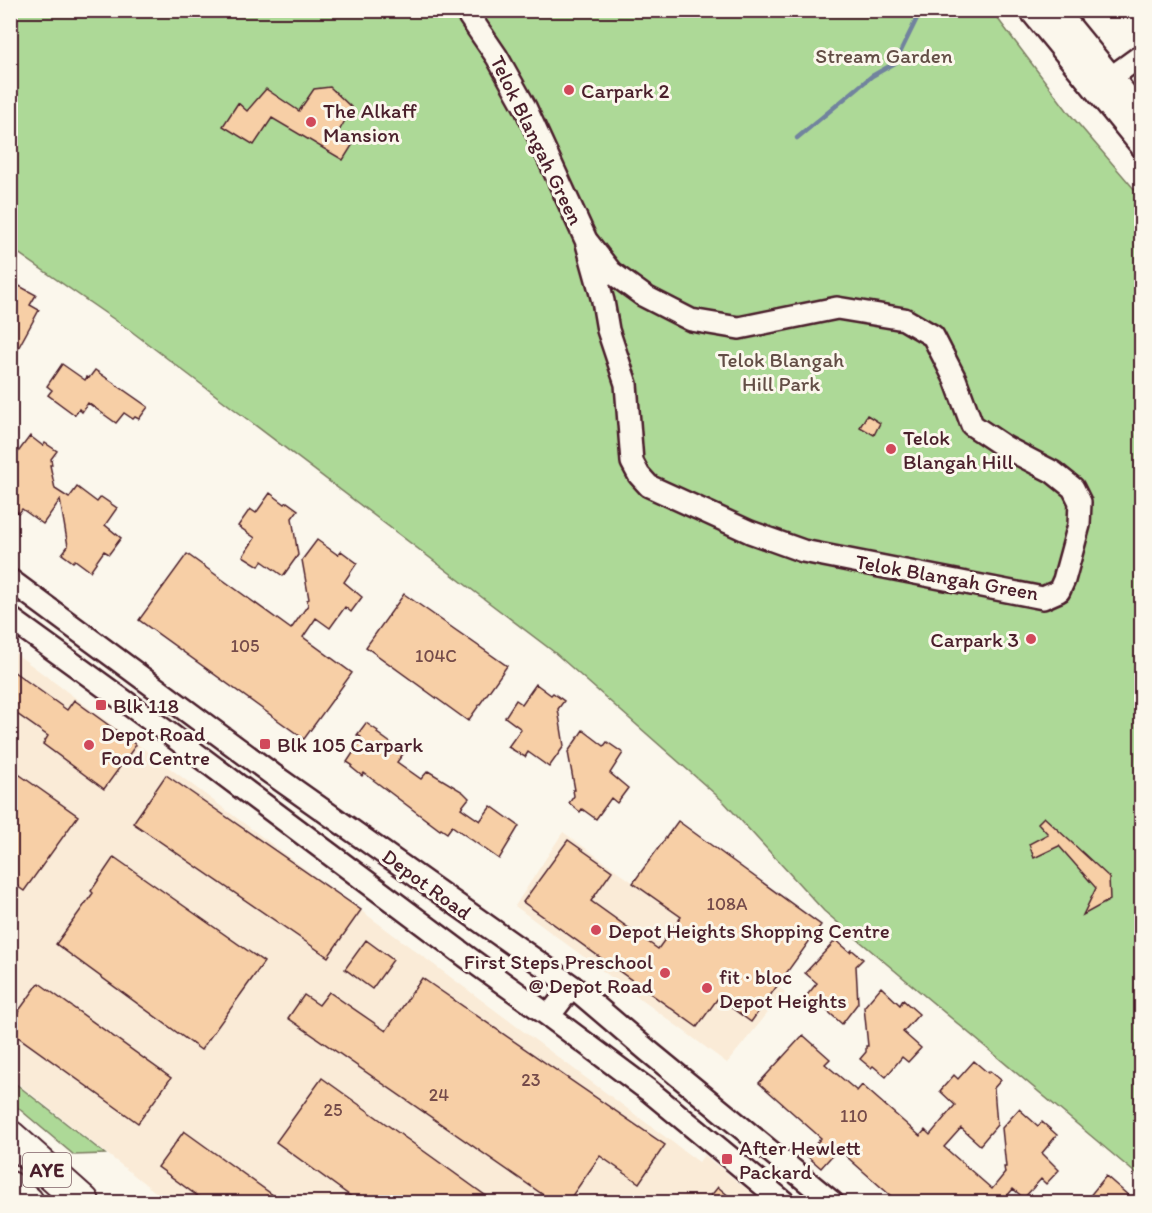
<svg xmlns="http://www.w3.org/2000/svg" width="1152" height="1213" font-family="Itim,sans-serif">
<rect width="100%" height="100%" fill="#fbf7ec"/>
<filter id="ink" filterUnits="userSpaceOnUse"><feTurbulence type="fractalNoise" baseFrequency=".0167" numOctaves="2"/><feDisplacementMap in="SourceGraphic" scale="12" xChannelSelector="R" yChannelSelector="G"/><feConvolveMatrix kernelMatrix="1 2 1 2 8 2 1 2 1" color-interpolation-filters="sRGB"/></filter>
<g filter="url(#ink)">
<path fill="#faebd7" d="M 11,650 L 699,1162 L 704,1155 L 763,1202 L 168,1202 L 11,1078 Z
M 563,832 L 785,992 L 727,1063 L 515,906 Z"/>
<path fill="#add997" stroke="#7c7c61" stroke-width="1.5" d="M 11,11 L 992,11 L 1069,113 L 1141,197 L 1141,1178 L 824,911 L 723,801 L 554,652 L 131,331 L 11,248 Z
M 10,1079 L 16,1084 L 105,1154 L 74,1155 L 11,1102 Z"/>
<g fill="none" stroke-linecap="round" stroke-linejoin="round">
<path stroke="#71839e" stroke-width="4.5" d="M 797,138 L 872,76 L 895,63 L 921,10"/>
</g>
<path fill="#f7cfa6" stroke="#4a1f2b" stroke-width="1.5" d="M 330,87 L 352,108 L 338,133 L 353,144 L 343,160 L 272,118 L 254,145 L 223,126 L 238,103 L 247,111 L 266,89 L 299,111 L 314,89 Z
M 10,281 L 36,295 L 30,305 L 39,310 L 10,363 Z
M 62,364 L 85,380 L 87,377 L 89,378 L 95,370 L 148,407 L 139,419 L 135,417 L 133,419 L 124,413 L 116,423 L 88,403 L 82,412 L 79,409 L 75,415 L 48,395 L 52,390 L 47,386 Z
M 867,415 L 880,423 L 874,435 L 860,427 Z
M 30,436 L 43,446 L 45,443 L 57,451 L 51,459 L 52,465 L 50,465 L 55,489 L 69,498 L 77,487 L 97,502 L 101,497 L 117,508 L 105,525 L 121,538 L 109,554 L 104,551 L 90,571 L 75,560 L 73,562 L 62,554 L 68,546 L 60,500 L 43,524 L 22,509 L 19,513 L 10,508 L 10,463 Z
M 270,493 L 285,504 L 287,502 L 298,510 L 292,518 L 298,555 L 283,576 L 262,561 L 259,566 L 243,556 L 255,538 L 238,526 L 250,509 L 256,513 Z
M 317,540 L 338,555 L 341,551 L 357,563 L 344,582 L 362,597 L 351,612 L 345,607 L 330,628 L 316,618 L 303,637 L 352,673 L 304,739 L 139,620 L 187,554 L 291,629 L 308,605 L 307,600 L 309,599 L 302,560 Z
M 404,594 L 507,666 L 468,721 L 366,647 Z
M 10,669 L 67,710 L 74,700 L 136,745 L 104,789 L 43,744 L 48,736 L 10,709 Z
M 536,684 L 551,695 L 553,693 L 564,701 L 558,709 L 564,746 L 549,767 L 528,752 L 525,757 L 508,747 L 521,729 L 505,717 L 516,700 L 522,704 Z
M 366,723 L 378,731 L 377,733 L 399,749 L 403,754 L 397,762 L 421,779 L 428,771 L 463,792 L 469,798 L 461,808 L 480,821 L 491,806 L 519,826 L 499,859 L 452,826 L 447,833 L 441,829 L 440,830 L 364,773 L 362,776 L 351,767 L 352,765 L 347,762 L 359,744 L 357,743 L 361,737 L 357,735 Z
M 583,730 L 604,746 L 607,742 L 623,753 L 610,773 L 628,788 L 617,803 L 611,798 L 596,819 L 582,809 L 580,812 L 569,803 L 574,796 L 573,790 L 575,790 L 568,752 Z
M 10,768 L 78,816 L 24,891 L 10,881 Z
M 166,775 L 361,910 L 328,957 L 133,823 Z
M 1044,817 L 1109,877 L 1110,900 L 1083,915 L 1096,888 L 1059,846 L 1034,858 L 1029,844 L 1048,834 L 1038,823 Z
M 678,821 L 821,925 L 751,1022 L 718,998 L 697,1027 L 523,902 L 568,840 L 612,871 L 591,901 L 658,949 L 681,917 L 633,883 Z
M 114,857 L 264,962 L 201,1050 L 56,944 L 93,893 L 91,891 Z
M 366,940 L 393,960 L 372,989 L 345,969 Z
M 836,940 L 850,952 L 852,950 L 863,959 L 856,966 L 858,1003 L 842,1024 L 823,1007 L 819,1012 L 803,1000 L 817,983 L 805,973 Z
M 422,978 L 665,1145 L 639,1183 L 600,1156 L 567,1203 L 555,1203 L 288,1018 L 304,995 L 319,1005 L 329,992 L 386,1031 Z
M 39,983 L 171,1078 L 138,1123 L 10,1031 L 10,1023 Z
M 881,987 L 900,1005 L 903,1000 L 919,1014 L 903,1032 L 921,1048 L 908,1062 L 902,1057 L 886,1077 L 873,1066 L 871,1068 L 860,1059 L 866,1052 L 866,1046 L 868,1046 L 864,1007 Z
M 803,1035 L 830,1059 L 825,1064 L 857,1091 L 862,1085 L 920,1136 L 925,1130 L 930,1135 L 955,1105 L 940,1091 L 954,1075 L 958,1079 L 974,1061 L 988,1073 L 990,1071 L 1001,1080 L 994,1088 L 997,1125 L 980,1145 L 961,1128 L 944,1147 L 992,1189 L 1005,1173 L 1004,1167 L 1006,1167 L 1002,1128 L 1019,1109 L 1038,1126 L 1042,1122 L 1057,1135 L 1042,1153 L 1059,1170 L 1046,1184 L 1041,1179 L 1024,1198 L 1013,1189 L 1001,1203 L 899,1203 L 838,1149 L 821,1168 L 806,1155 L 821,1138 L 759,1083 Z
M 322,1078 L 496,1203 L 360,1203 L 276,1142 Z
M 184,1131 L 284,1203 L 207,1203 L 158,1167 Z
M 1106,1176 L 1137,1203 L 1084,1203 Z
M 718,1187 L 737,1203 L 705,1203 Z"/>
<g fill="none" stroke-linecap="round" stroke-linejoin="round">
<defs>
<path id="minor" d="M 465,10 L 497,57 L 525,107 L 586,240 L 603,301 L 608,330 L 626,384 L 632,462 L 639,475 L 649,486 L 750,532 L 803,551 L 1043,598 L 1059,591 L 1064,580 L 1079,525 L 1080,502 L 1073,488 L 1053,472 L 1005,447 L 972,425 L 955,379 L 933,336 L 904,319 L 837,308 L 739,328 L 691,320 L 644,296 L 611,272 L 586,240
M 1030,10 L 1142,147
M 1057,10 L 1142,114
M 1099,86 L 1142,55
M 10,580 L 272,774 L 572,986 L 647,1050 L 832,1202
M 10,618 L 167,732 L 467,957 L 549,1016 L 648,1090 L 784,1202
M 549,1016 L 572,986"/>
<path id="highway" d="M 10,1137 L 83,1202
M 10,1188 L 27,1202"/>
</defs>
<use href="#minor" stroke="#4a1f2b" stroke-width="26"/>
<use href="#highway" stroke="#4a1f2b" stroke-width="36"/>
<use href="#minor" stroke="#fbf7ec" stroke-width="21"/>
<use href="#highway" stroke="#fbf7ec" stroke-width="32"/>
</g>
</g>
<g fill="#d1495b" stroke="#fbf7ec" stroke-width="2">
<circle cx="569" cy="90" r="6"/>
<circle cx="311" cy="122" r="6"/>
<circle cx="891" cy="449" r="6"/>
<circle cx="1031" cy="639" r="6"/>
<rect x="95" y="699" width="12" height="12" rx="3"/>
<rect x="259" y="738" width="12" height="12" rx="3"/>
<circle cx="89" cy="745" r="6"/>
<circle cx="596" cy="930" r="6"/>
<circle cx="665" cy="973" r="6"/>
<circle cx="707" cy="988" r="6"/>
<rect x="721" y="1153" width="12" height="12" rx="3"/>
</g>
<g text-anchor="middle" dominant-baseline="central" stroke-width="6" stroke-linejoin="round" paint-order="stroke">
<g font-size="18" fill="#754b4a">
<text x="245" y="646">105</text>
<text x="436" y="656">104C</text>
<text x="727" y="904">108A</text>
<text x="531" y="1080">23</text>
<text x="439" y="1095">24</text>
<text x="333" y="1110">25</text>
<text x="854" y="1116">110</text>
</g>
<rect fill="#fbf7ec" stroke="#7f6065" stroke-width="1.5" x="23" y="1153" width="48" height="34" rx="4.5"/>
<g font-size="20" font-weight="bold" fill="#4a1f2b">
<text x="47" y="1170">AYE</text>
</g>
<g font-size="21" fill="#634e46" stroke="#fbf7ec">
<text x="884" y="55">Stream Garden</text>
<text x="781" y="359">Telok Blangah<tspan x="781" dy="24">Hill Park</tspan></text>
</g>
<g font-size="21" fill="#4a1f2b" stroke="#fbf7ec" text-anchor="start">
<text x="581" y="90">Carpark 2</text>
<text x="323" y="110">The Alkaff<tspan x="323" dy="24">Mansion</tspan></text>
<text x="903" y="437">Telok<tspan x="903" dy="24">Blangah Hill</tspan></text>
<text x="1019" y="639" text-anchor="end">Carpark 3</text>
<text x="113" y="705">Blk 118</text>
<text x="101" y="733">Depot Road<tspan x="101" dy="24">Food Centre</tspan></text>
<text x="277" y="744">Blk 105 Carpark</text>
<text x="608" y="930">Depot Heights Shopping Centre</text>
<text x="653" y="961" text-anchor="end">First Steps Preschool<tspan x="653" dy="24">@ Depot Road</tspan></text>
<text x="719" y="976">fit · bloc<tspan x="719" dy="24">Depot Heights</tspan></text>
<text x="739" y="1147">After Hewlett<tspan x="739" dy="24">Packard</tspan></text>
</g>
<g font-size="21" fill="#4a1f2b" stroke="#fbf7ec">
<text transform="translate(537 140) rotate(64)">Telok Blangah Green</text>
<text transform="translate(947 577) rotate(10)">Telok Blangah Green</text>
<text transform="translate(427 884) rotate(36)">Depot Road</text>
</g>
</g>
<rect width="1152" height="1213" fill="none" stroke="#fbf7ec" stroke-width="36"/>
<rect x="18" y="18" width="1116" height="1177" fill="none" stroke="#4a1f2b" stroke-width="2" filter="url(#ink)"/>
</svg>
